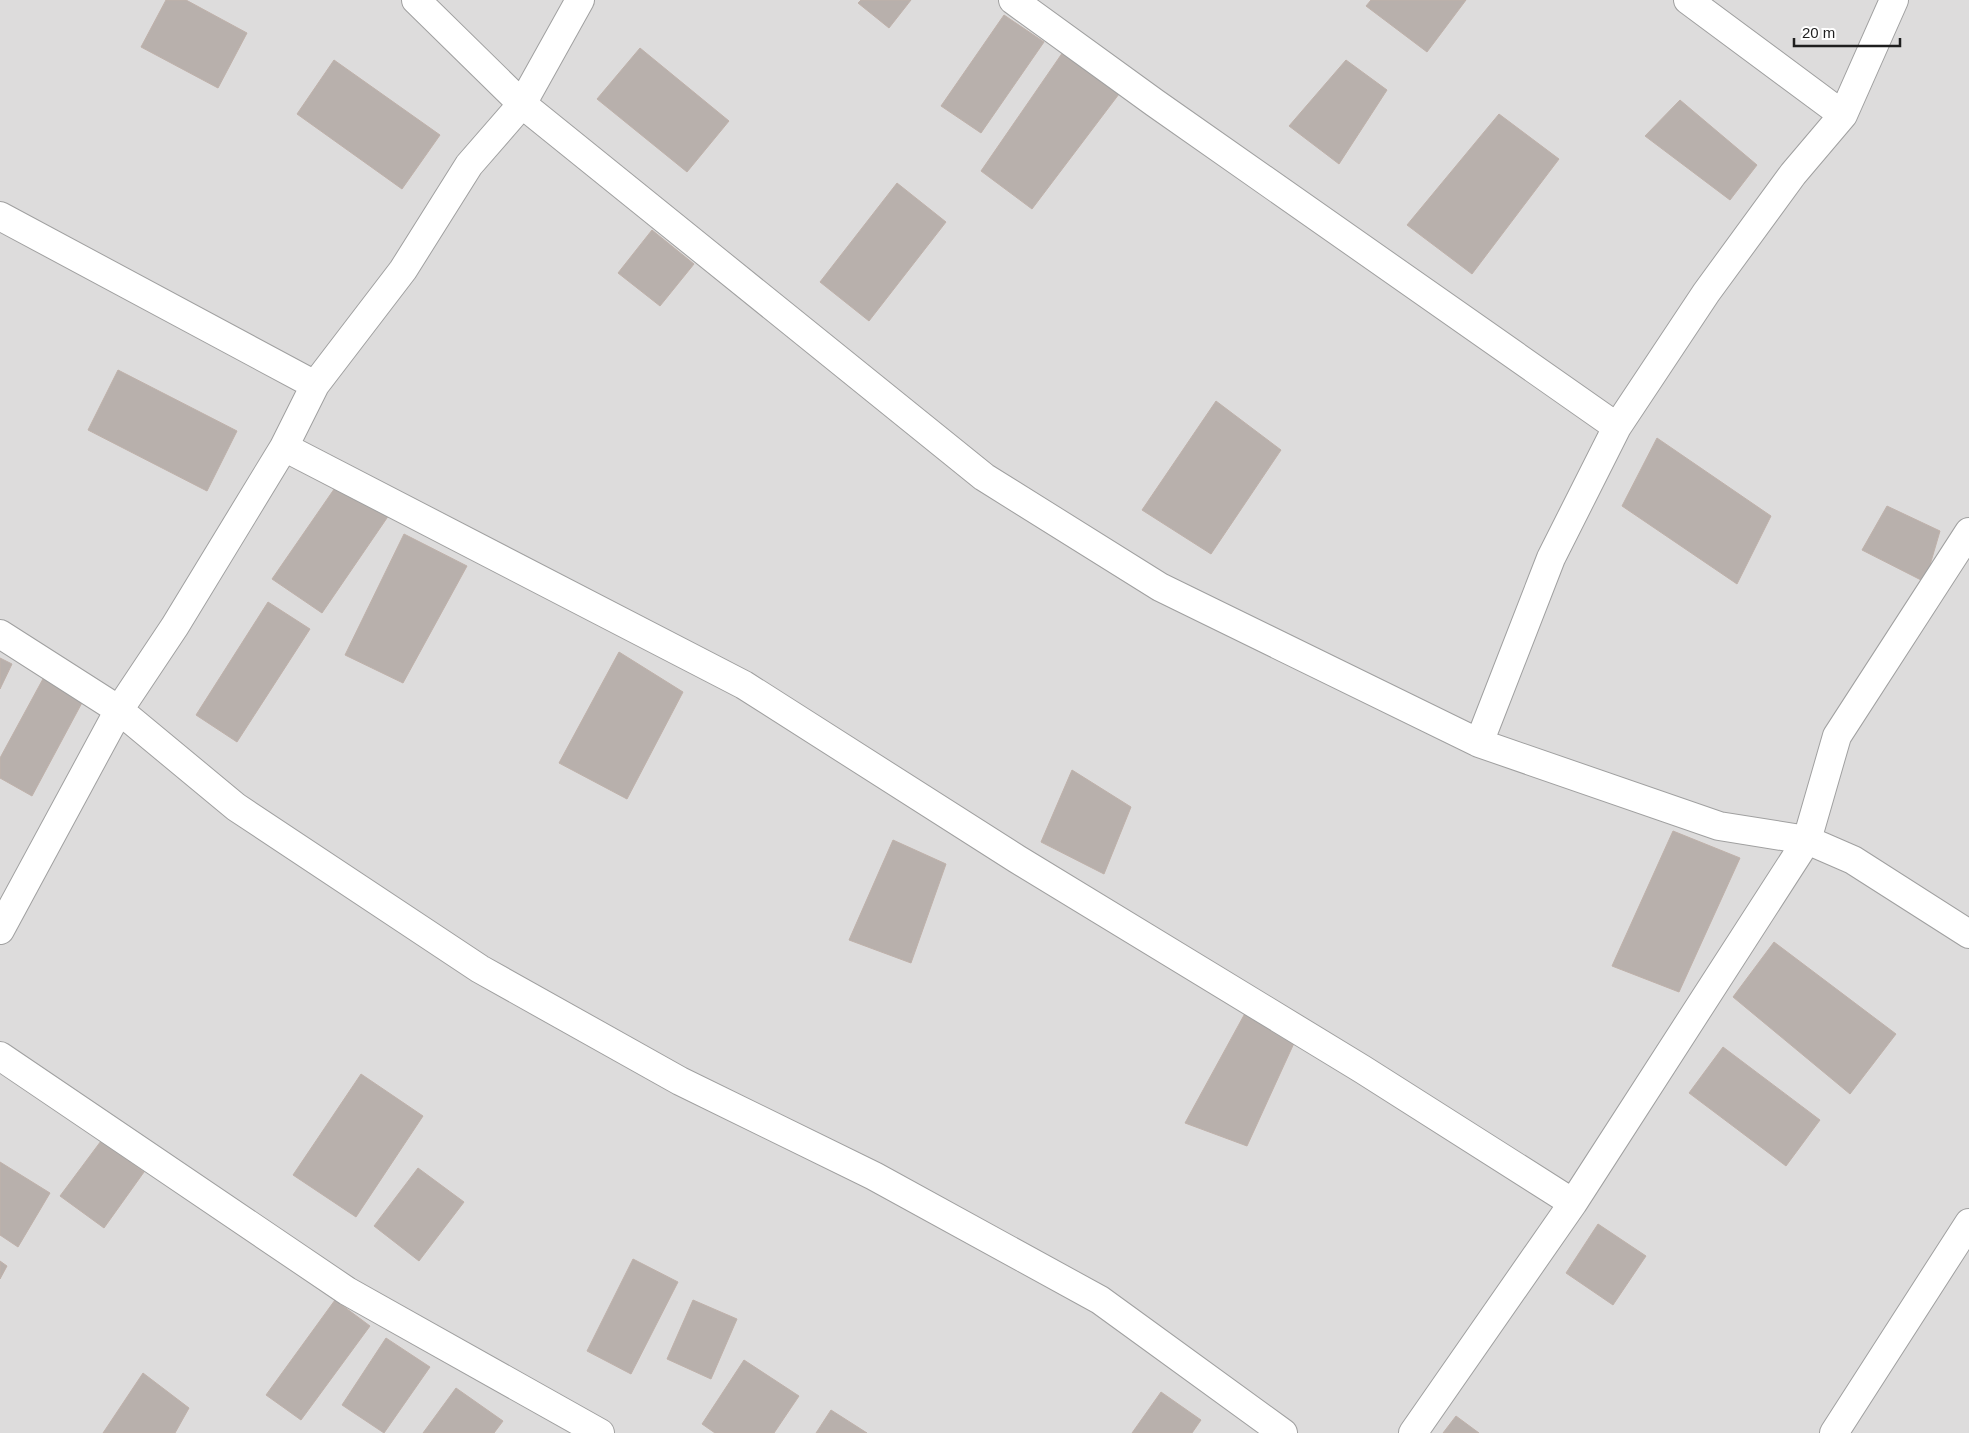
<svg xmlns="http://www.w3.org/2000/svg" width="1969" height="1433" font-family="Arial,sans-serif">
<rect width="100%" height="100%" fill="#efebe6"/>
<path fill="#dddcdc" d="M 0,0 L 1969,0 L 1969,1433 L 0,1433 Z"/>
<path fill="#b8b0ac" stroke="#bfb1aa" d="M 166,0 L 186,0 L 247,33 L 218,88 L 141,47 Z
M 861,0 L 911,0 L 889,28 L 858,3 Z
M 1371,0 L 1466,0 L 1427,52 L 1366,6 Z
M 1004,15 L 1044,42 L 981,133 L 941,106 Z
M 640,48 L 729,121 L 687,172 L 597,99 Z
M 1063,52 L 1119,94 L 1032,209 L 981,171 Z
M 334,60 L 440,135 L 402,189 L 297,114 Z
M 1346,60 L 1387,90 L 1339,164 L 1289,126 Z
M 1680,100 L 1757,165 L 1730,200 L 1645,136 Z
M 1499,114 L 1559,159 L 1472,274 L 1407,225 Z
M 897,183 L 946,222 L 869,321 L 820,282 Z
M 652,230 L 694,264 L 660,306 L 618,273 Z
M 118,370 L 237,431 L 207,491 L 88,430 Z
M 1216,401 L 1281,450 L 1211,554 L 1142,510 Z
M 1657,438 L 1771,516 L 1737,584 L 1622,506 Z
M 339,482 L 389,515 L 322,613 L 272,579 Z
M 1887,506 L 1940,531 L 1925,582 L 1862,550 Z
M 404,534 L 467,566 L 403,683 L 345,655 Z
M 268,602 L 310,629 L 237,742 L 196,715 Z
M 619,652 L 683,692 L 627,799 L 559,763 Z
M 0,658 L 12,664 L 0,689 Z
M 44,677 L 84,699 L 32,796 L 0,778 L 0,758 Z
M 1072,770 L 1131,807 L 1104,874 L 1041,842 Z
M 1673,831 L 1740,858 L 1679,992 L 1612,966 Z
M 893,840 L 946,864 L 911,963 L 849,940 Z
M 1774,942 L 1896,1034 L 1850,1094 L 1733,997 Z
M 1249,1006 L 1295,1041 L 1247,1146 L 1185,1123 Z
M 1723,1047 L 1820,1120 L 1786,1166 L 1689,1093 Z
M 361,1074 L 423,1116 L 356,1217 L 293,1175 Z
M 101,1141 L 144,1172 L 104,1228 L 60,1196 Z
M 0,1162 L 50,1193 L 18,1247 L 0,1235 Z
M 418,1168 L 464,1202 L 419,1261 L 374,1226 Z
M 1598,1224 L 1646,1256 L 1613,1305 L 1566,1273 Z
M 633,1259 L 678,1282 L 631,1374 L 587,1351 Z
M 0,1261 L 7,1266 L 0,1279 Z
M 335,1300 L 370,1326 L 301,1420 L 266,1395 Z
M 693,1300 L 737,1319 L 711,1379 L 667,1359 Z
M 386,1338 L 430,1367 L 384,1433 L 342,1405 Z
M 744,1360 L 799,1396 L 774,1433 L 715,1433 L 702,1424 Z
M 143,1373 L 189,1408 L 175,1433 L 103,1433 Z
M 456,1388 L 503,1421 L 494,1433 L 423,1433 Z
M 1161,1392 L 1201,1420 L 1192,1433 L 1132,1433 Z
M 831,1410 L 867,1433 L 816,1433 Z
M 1456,1416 L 1479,1433 L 1443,1433 Z"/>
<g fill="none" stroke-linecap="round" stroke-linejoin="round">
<defs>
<path id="minor" d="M 416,0 L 522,104 L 984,477 L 1160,587 L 1479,743 L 1719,826 L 1807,840 L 1853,860 L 1969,934
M 1013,0 L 1155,103 L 1617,427
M 1688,0 L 1843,115
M 0,216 L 315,385
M 284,447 L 744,685 L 1017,859 L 1362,1069 L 1573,1203
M 0,634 L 119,710 L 236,807 L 480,969 L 680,1081 L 874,1176 L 1100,1300 L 1283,1433
M 1479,743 L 1551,558 L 1617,427 L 1706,293 L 1793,174 L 1843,115 L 1894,0
M 0,930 L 119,710 L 175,626 L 284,447 L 315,385 L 403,270 L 469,165 L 522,104 L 580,0
M 0,1056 L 347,1291 L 600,1433
M 1413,1433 L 1573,1203 L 1807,840 L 1837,736 L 1969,532
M 1834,1433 L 1969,1223"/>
</defs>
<use href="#minor" stroke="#a0a0a0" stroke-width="30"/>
<use href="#minor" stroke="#fff" stroke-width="28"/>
</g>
<path d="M1794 38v8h106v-8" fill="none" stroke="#1f1f1f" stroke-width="2.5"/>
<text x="1802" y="38" font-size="15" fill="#1f1f1f" stroke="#ffffff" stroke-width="4" paint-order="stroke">20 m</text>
</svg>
